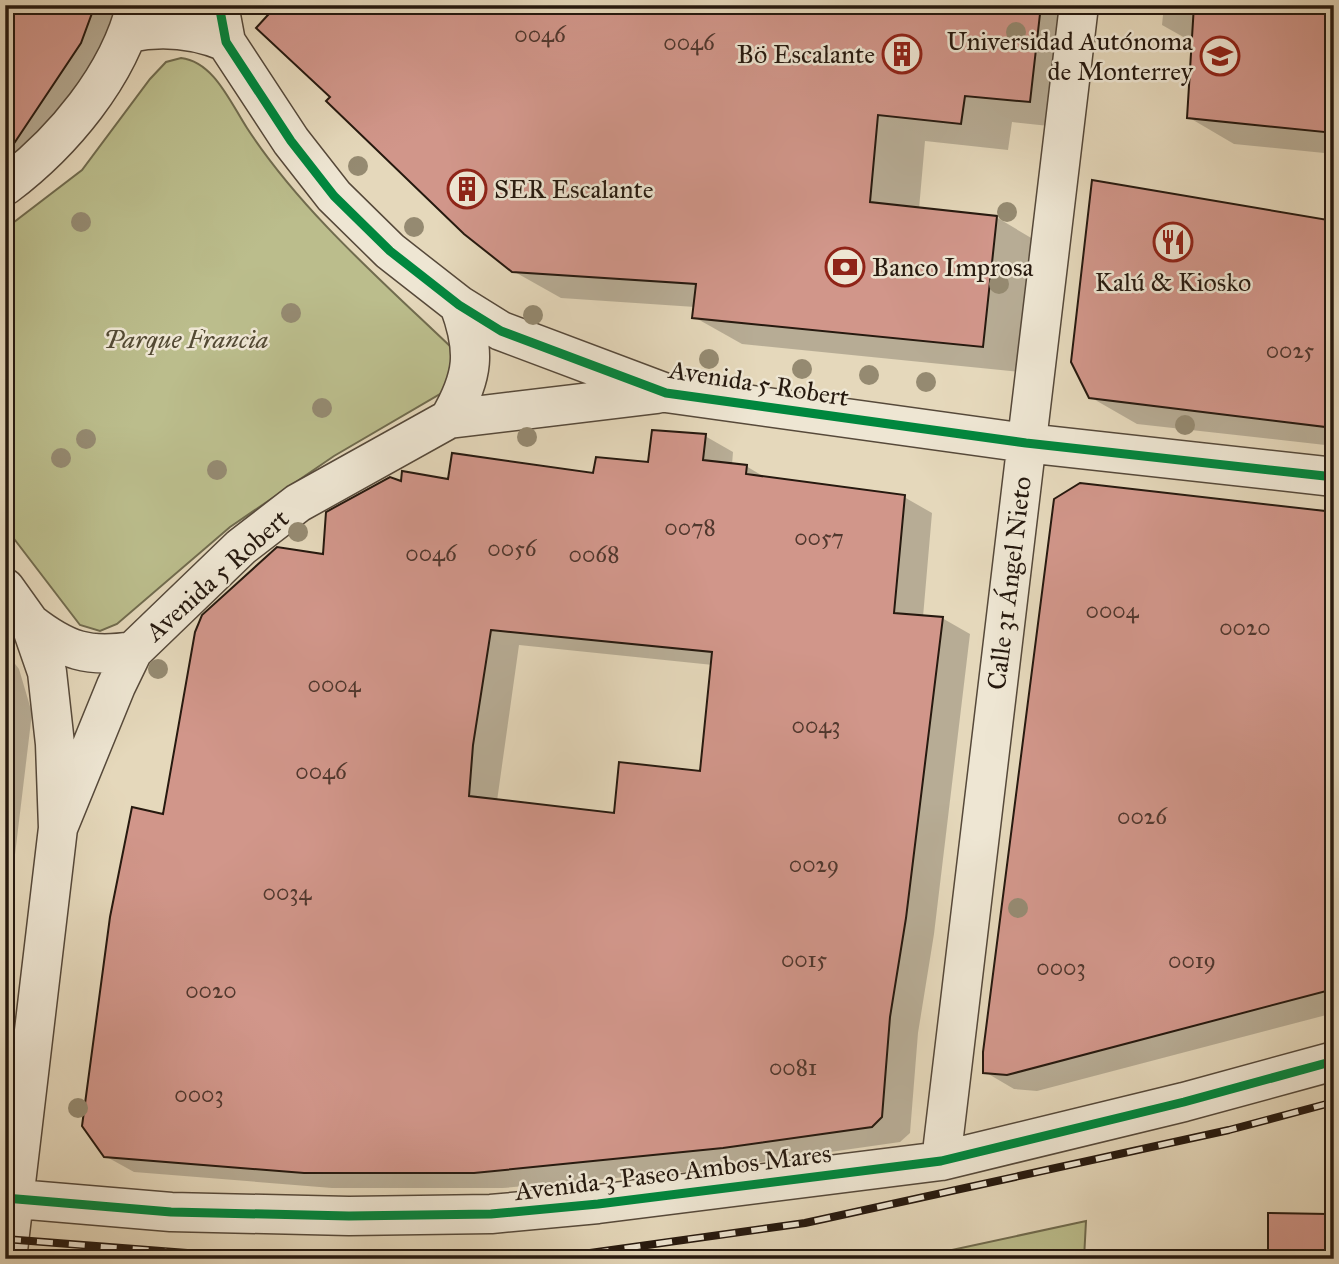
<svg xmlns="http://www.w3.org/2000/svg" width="1339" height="1264" font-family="'IM FELL Great Primer',serif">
<rect width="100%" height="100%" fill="#e5d8bb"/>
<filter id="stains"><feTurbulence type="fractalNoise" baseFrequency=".00286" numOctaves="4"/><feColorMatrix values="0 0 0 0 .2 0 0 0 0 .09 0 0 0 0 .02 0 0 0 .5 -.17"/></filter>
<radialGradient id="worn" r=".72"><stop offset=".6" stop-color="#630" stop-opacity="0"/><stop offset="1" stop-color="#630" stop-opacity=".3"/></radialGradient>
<path fill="#bbbd8c" stroke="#706b4e" stroke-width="2" d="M 181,58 C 214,62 230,102 247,128 C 302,212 382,281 454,350 L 445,391 L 334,456 L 230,527 L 117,624 L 100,631 L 80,625 L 5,527 L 5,229 L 82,170 L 150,79 L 166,62 Z
M 1086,1221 L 1084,1259 L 910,1259 Z"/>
<path fill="#0003" fill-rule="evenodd" d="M 5,5 L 104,5 L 123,16 L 60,130 L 5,178 Z
M 578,5 L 1065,5 L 1077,129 L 1012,122 L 1008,150 L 925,141 L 919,209 L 996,217 L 1043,245 L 1030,373 L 742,344 L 694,317 L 695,307 L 561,298 L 513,271 L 333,97 L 577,16 Z
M 1164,5 L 1334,5 L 1334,154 L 1234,144 L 1188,117 L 1194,43 L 1162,25 Z
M 1334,226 L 1334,446 L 1137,424 L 1090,397 Z
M 705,436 L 733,452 L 732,465 L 746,466 L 768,479 L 904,497 L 932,513 L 923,617 L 942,618 L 970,634 L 934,934 L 918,1033 L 910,1133 L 900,1142 L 705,1170 L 503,1188 L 332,1188 L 134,1172 L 105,1156 L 164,817 L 324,556 L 402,483 L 594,475 L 650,464 ZM 519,645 L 713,665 L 702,772 L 616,815 L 497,801 Z
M 1334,514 L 1334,1013 L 1037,1091 L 1014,1089 L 985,1072 Z
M 5,651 L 19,669 L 32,713 L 5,938 Z
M 1270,1214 L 1334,1215 L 1334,1259 L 1270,1259 Z"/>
<path fill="#d1968a" stroke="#26190f" stroke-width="2" fill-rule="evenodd" d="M 5,5 L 95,5 L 81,43 L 5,157 Z
M 277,5 L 488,5 L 575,14 L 576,5 L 1041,5 L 1030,102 L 965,96 L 961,124 L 878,115 L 870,202 L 997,216 L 983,347 L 692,318 L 696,284 L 512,272 L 464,234 L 326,101 L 330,97 L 256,28 Z
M 1194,5 L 1334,5 L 1334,133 L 1187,118 Z
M 1092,180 L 1334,221 L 1334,428 L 1089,398 L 1071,362 Z
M 652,430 L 706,434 L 703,460 L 747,465 L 746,474 L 905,495 L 894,613 L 943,617 L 906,918 L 890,1017 L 882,1117 L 872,1127 L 723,1148 L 474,1173 L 304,1173 L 104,1157 L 82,1126 L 110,917 L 132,807 L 163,814 L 195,632 L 202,615 L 277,547 L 323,554 L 326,512 L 390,477 L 401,481 L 402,471 L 448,479 L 452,453 L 593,473 L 596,457 L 648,462 ZM 491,630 L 712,652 L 700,771 L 619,762 L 614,813 L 469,796 L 473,745 Z
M 1080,483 L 1334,512 L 1334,989 L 1007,1075 L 983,1073 L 983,1052 L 1054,499 Z
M 1268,1213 L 1327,1214 L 1327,1259 L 1268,1259 Z"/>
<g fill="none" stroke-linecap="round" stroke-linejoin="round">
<defs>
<path id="minor" d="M 219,5 L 226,42 L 291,141 L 334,196 L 390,251 L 459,305 L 501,331 L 666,393 L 1026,443 L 1334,477
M 129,33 C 162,26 194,29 226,42
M 5,186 C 62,143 119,76 136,5
M 449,419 C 474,376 476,351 459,305
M 5,588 L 30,623 L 47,672 L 55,744 L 58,828 L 7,1259
M 30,623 C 66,651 88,658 133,651
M 58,828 L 116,686 L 133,651 L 241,547 L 298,503 L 449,419 L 657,394
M 941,1161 L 1079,5
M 5,1198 L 171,1212 L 349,1216 L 491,1214 L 598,1204 L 941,1161 L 1184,1102 L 1334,1061"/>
</defs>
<use href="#minor" stroke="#56493a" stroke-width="41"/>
<path stroke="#26190f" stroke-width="4.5" stroke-dasharray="5 3.5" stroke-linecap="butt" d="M 1127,9 L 1162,11"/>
<use href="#minor" stroke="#eee6d3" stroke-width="38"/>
<defs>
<path id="rail" d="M 5,1239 L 264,1259
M 465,1259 L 590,1253 L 805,1223 L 1229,1130 L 1334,1102"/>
</defs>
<use href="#rail" stroke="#26190f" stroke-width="8"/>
<use href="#rail" stroke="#eee6d3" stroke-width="5" stroke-dasharray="16" stroke-linecap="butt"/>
<defs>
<path id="cycleway" d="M 219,5 L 226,42 L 291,141 L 334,196 L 390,251 L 459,305 L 501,331 L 666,393 L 1026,443 L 1334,477
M 5,1198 L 171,1212 L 349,1216 L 491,1214 L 598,1204 L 941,1161 L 1184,1102 L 1334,1061"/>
</defs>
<use href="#cycleway" stroke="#eee6d3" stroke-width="13"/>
<use href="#cycleway" stroke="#00873e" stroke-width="9"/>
</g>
<g fill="#958a71">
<circle cx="1016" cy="32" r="10"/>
<circle cx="358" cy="166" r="10"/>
<circle cx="1007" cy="212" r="10"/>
<circle cx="81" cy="222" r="10"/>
<circle cx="414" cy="227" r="10"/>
<circle cx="999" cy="284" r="10"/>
<circle cx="291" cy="313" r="10"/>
<circle cx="533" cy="315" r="10"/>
<circle cx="709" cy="359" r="10"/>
<circle cx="802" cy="369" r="10"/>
<circle cx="869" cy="375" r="10"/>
<circle cx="926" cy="382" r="10"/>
<circle cx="322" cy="408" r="10"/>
<circle cx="1185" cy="425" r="10"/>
<circle cx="527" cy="437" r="10"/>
<circle cx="86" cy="439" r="10"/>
<circle cx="61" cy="458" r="10"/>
<circle cx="217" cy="470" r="10"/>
<circle cx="298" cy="532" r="10"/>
<circle cx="158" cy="669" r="10"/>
<circle cx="1018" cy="908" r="10"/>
<circle cx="78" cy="1108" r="10"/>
</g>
<defs>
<symbol id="building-ring" viewBox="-11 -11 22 22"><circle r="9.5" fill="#eee6d3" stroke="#8f2418" stroke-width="1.5"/><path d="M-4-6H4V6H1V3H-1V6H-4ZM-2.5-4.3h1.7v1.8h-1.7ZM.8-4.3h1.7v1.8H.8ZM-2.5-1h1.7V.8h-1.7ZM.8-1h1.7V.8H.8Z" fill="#8f2418"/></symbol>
<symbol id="university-ring" viewBox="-11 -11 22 22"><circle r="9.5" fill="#eee6d3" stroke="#8f2418" stroke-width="1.5"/><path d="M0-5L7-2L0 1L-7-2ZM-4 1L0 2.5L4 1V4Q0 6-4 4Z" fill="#8f2418"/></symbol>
<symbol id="restaurant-ring" viewBox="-11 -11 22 22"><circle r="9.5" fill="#eee6d3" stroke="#8f2418" stroke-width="1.5"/><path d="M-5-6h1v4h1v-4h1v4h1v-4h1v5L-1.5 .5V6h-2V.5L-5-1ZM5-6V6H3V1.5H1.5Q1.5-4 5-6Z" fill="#8f2418"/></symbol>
<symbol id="bank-ring" viewBox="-11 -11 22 22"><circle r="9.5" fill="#eee6d3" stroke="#8f2418" stroke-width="1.5"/><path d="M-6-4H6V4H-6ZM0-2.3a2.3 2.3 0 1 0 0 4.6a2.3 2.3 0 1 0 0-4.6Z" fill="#8f2418"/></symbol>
</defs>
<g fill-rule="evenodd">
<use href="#building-ring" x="880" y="32" width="44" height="44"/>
<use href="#university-ring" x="1198" y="34" width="44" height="44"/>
<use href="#building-ring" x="445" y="167" width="44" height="44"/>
<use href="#restaurant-ring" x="1151" y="220" width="44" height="44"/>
<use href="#bank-ring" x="823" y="245" width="44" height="44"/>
</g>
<g text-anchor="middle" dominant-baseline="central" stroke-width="5" stroke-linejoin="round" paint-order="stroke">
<g font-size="23" fill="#51382e">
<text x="540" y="34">0046</text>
<text x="689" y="42">0046</text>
<text x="1290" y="350">0025</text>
<text x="690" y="527">0078</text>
<text x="819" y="537">0057</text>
<text x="512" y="548">0056</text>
<text x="431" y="553">0046</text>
<text x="594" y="554">0068</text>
<text x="1112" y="610">0004</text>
<text x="1245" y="627">0020</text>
<text x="334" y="684">0004</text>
<text x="816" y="725">0043</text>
<text x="321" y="771">0046</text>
<text x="1142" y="816">0026</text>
<text x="814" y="864">0029</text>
<text x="287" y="892">0034</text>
<text x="804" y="959">0015</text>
<text x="1192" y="960">0019</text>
<text x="1061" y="967">0003</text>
<text x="211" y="990">0020</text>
<text x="793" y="1067">0081</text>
<text x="199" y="1094">0003</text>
</g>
<g font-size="26" fill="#26190f" stroke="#eee6d3" text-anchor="end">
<text x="1193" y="41">Universidad Autónoma<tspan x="1193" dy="30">de Monterrey</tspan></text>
<text x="875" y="54">Bö Escalante</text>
<text x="494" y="189" text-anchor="start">SER Escalante</text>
<text x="872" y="267" text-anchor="start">Banco Improsa</text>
<text x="1173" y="282" text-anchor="middle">Kalú &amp; Kiosko</text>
</g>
<g font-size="26" font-style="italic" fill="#534a34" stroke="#eee6d3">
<text x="186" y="339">Parque Francia</text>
</g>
<g font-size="26" fill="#26190f" stroke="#eee6d3">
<text transform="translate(759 383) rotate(9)">Avenida 5 Robert</text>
<text transform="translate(217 575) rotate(-42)">Avenida 5 Robert</text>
<text transform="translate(1009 583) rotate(-83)">Calle 31 Ángel Nieto</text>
<text transform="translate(673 1172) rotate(-7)">Avenida 3 Paseo Ambos Mares</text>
</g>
</g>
<rect width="1339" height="1264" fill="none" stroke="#e5d8bb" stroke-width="28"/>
<rect x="7" y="7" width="1325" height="1250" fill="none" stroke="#26190f" stroke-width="3.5"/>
<rect x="14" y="14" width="1311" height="1236" fill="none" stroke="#26190f" stroke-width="2"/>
<rect width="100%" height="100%" filter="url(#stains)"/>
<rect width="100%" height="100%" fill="url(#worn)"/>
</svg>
